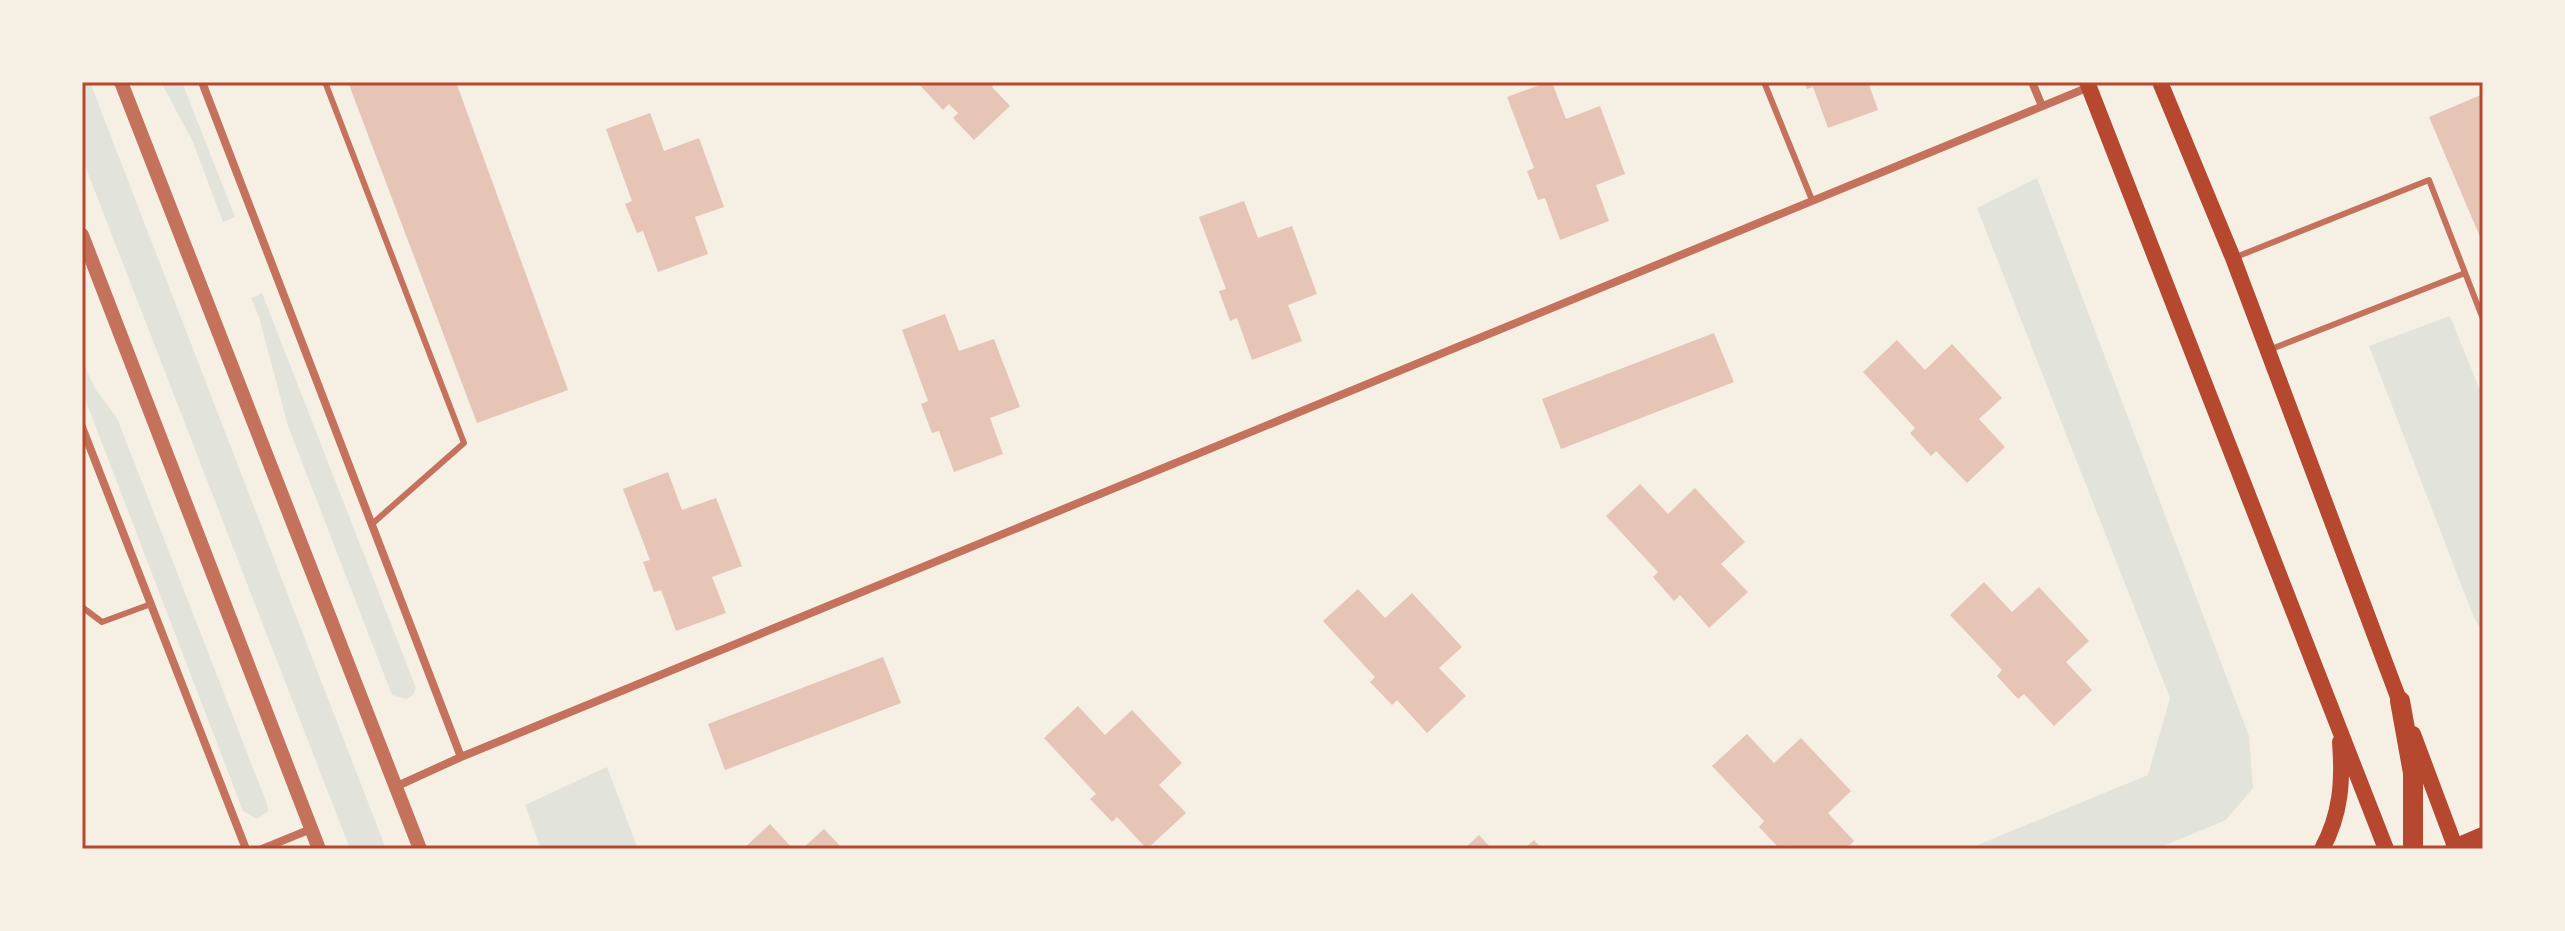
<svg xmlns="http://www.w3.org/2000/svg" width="2565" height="931" font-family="'Titillium Web',sans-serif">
<rect width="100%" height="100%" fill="#f6efe4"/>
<path fill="#e2e4dc" d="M 82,82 L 90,82 L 386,849 L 350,849 L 82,158 Z
M 161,82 L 182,82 L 235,217 L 223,222 L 193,142 Z
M 2037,178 L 2249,736 L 2253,788 L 2226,820 L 2156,849 L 1968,849 L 2148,775 L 2170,698 L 1977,208 Z
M 262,293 L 416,688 L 413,695 L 406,699 L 392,695 L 288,426 L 259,317 L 251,298 Z
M 2450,316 L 2483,398 L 2483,633 L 2474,618 L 2369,346 Z
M 82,361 L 96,390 L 117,418 L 267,804 L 268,811 L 257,819 L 243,811 L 82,391 Z
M 607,767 L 638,849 L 541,849 L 525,805 Z"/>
<path fill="#e6c5b7" d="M 348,82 L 456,82 L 568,390 L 477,423 Z
M 917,82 L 997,82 L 992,87 L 1010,106 L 974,140 L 953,118 L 958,113 L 949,104 L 943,110 Z
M 1548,82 L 1552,82 L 1566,119 L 1600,106 L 1625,174 L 1596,185 L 1609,221 L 1560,240 L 1545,198 L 1538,200 L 1527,171 L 1534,168 L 1507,97 Z
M 1804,82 L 1868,82 L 1878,110 L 1828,128 L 1813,87 L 1807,89 Z
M 2483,94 L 2483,244 L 2429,117 Z
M 650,113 L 664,151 L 699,138 L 724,207 L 695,217 L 708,254 L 658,272 L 643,231 L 637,233 L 625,204 L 632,201 L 606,129 Z
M 1244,201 L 1258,238 L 1292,226 L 1317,294 L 1288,305 L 1302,341 L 1252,360 L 1237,318 L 1230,321 L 1219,291 L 1226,289 L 1199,217 Z
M 945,314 L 959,351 L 994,339 L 1020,407 L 990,418 L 1003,454 L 954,472 L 939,431 L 932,433 L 921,404 L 928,401 L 902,330 Z
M 1714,333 L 1734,382 L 1561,449 L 1542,399 Z
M 1897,340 L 1925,370 L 1952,344 L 2002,398 L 1979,419 L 2005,447 L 1967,483 L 1936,451 L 1931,456 L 1910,433 L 1915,428 L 1863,372 Z
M 668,472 L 682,510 L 716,498 L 742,566 L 712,577 L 726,613 L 676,631 L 661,590 L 654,592 L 643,562 L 650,560 L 623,489 Z
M 1640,484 L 1668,514 L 1695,488 L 1745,542 L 1721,564 L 1748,592 L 1709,628 L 1680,595 L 1674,601 L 1653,577 L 1658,572 L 1606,516 Z
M 1984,582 L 2012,612 L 2039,587 L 2089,641 L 2066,662 L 2092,690 L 2054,726 L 2024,694 L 2018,699 L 1997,676 L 2002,670 L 1950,615 Z
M 1358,589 L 1385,618 L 1412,593 L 1462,647 L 1439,668 L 1466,696 L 1427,733 L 1397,700 L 1392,705 L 1370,682 L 1375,677 L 1323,621 Z
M 883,657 L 901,703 L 725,770 L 708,724 Z
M 1078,706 L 1105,735 L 1132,710 L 1182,763 L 1159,785 L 1186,813 L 1147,849 L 1117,817 L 1112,822 L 1090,799 L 1096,794 L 1044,738 Z
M 1747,734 L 1774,763 L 1801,738 L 1851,791 L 1828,813 L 1854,841 L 1846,849 L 1789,849 L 1786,845 L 1780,849 L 1759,827 L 1764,821 L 1712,766 Z
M 770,824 L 793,849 L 743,849 Z
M 824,829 L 843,849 L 802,849 Z
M 1479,835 L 1492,849 L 1464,849 Z
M 1534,840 L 1542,849 L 1524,849 Z"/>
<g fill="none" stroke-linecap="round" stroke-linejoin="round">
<path stroke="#c5725c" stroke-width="6" d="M 325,82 L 464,443 L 372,524
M 1764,82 L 1812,200
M 2236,257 L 2429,180 L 2483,319
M 2269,350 L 2465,273
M 82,607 L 102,622 L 151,604"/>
<path stroke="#c5725c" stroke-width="8" d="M 202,82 L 461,757
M 2032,82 L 2042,106
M 82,427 L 246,849
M 395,787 L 461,757 L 2089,87
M 262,849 L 311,829"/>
<path stroke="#c5725c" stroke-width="14" d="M 121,82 L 420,849
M 82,235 L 319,849"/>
<path stroke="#b5482f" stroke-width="16" d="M 2087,82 L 2386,849
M 2160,82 L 2233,258 L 2404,713
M 2413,734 L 2456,849
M 2322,849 C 2341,814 2343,781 2340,742"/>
<path stroke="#b5482f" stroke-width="20" d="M 2400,701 L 2413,773 L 2413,849
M 2455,849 L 2483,837"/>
</g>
<rect width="2565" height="931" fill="none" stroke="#f6efe4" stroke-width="168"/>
<rect x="84" y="84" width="2397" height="763" fill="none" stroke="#b5482f" stroke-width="3"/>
</svg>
